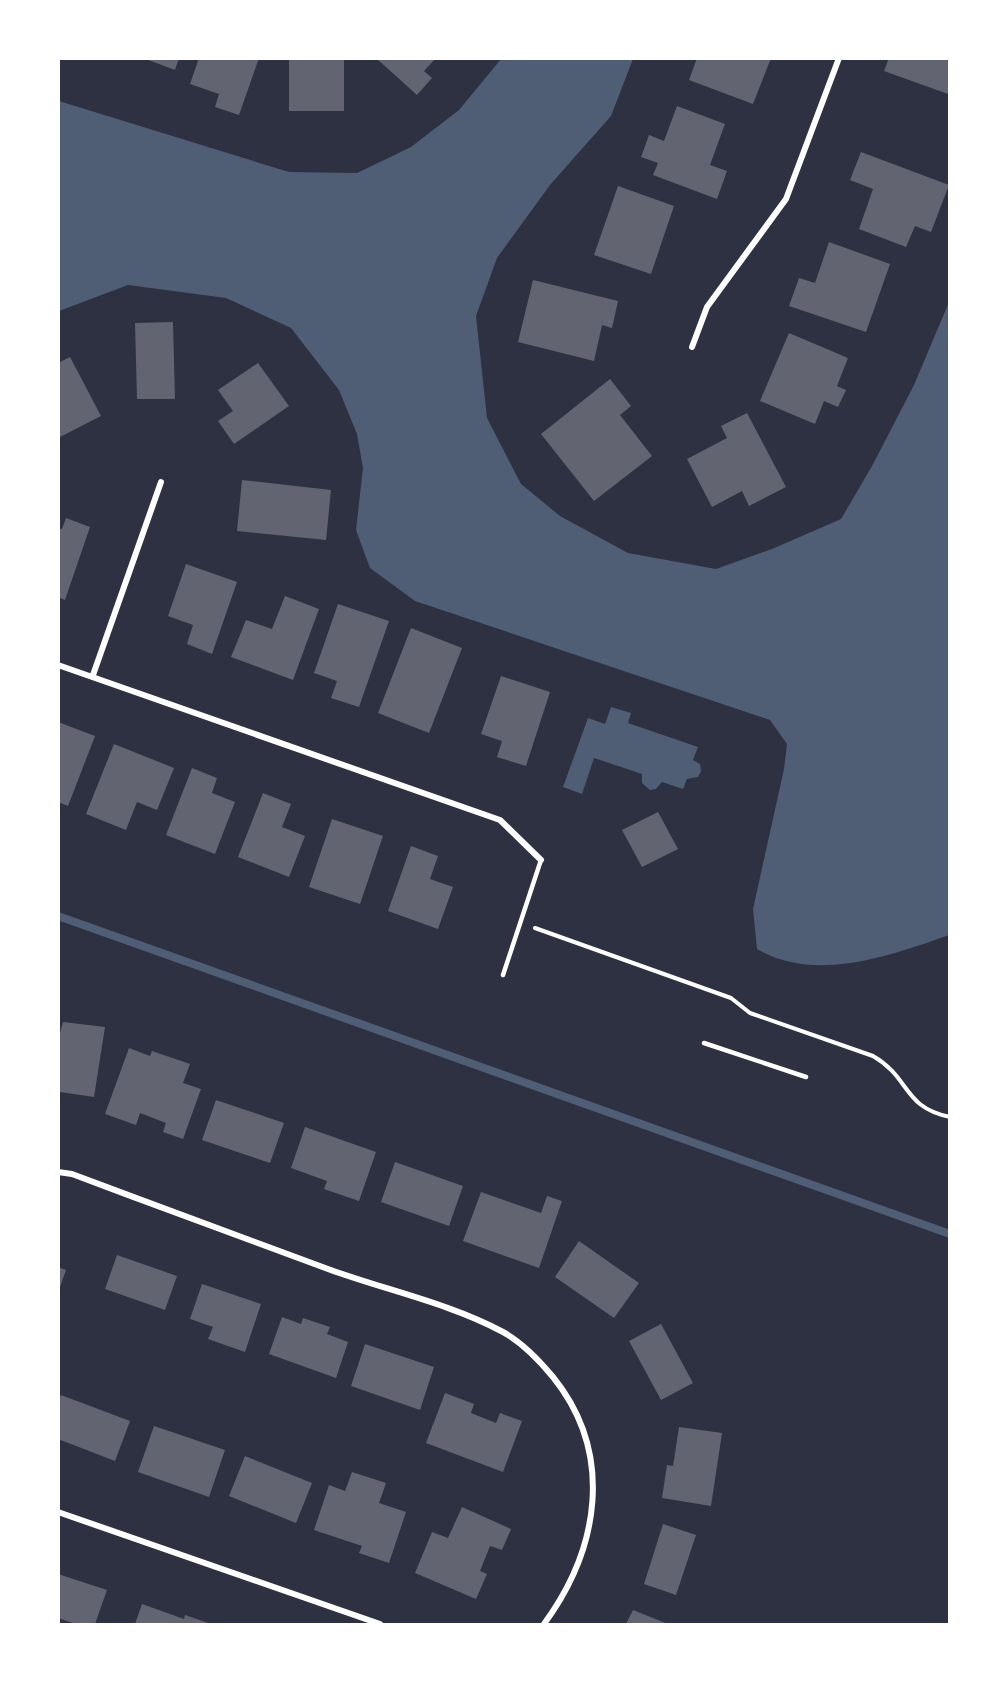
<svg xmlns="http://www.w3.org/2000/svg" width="1008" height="1683" font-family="Barlow,sans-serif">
<rect width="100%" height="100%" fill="#2d3142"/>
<path fill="#4f5d75" d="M 501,59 L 633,59 L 611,116 L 550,185 L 497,258 L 476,316 L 487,418 L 521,484 L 560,516 L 628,553 L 716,569 L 772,549 L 841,519 L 872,466 L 914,385 L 949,302 L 949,935 C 890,956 815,983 757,949 L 753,909 L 784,769 L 787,744 L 770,720 L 415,601 L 370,568 L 356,530 L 363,468 L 357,434 L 339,390 L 291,328 L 226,298 L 128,285 L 59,311 L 59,101 L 289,172 L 357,173 L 411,147 L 459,110 Z
M 611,707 L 631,713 L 628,723 L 698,747 L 693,760 L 700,764 L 701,771 L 698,777 L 687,779 L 683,789 L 662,782 L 656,789 L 650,790 L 642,783 L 642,774 L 594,758 L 582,794 L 563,787 L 588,718 L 605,724 Z"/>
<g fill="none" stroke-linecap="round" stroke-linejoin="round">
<path stroke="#4f5d75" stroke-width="8" d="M 58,916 L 950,1234"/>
</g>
<path fill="#626471" d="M 143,58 L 179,58 L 175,70 Z
M 199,58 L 259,58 L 239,115 L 215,107 L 219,94 L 190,84 Z
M 289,58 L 344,58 L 344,111 L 289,111 Z
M 376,58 L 436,58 L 424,71 L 432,78 L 417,95 Z
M 697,58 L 771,58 L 753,104 L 689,80 Z
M 889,58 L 950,58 L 948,94 L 884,71 Z
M 677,106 L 725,124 L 710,165 L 727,171 L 717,199 L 653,175 L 658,163 L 641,157 L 649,135 L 664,141 Z
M 861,152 L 949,185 L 931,232 L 915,226 L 906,247 L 859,229 L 873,189 L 850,180 Z
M 618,186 L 674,206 L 651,274 L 594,255 Z
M 829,242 L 890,264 L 866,332 L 789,306 L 799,278 L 815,283 Z
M 533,280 L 618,301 L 612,328 L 602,325 L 594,361 L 518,342 Z
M 173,322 L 175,399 L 137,399 L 135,323 Z
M 789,333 L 848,358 L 837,386 L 846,390 L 838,407 L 824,401 L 815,424 L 760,401 Z
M 70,357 L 101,416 L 58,438 L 58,363 Z
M 258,363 L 289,406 L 234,444 L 218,421 L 233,411 L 218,390 Z
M 610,379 L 631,406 L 620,415 L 652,456 L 594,501 L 541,434 Z
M 747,413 L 786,487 L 749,506 L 742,491 L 712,507 L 687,459 L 727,438 L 721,426 Z
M 242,480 L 331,490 L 326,540 L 237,531 Z
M 66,518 L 90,527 L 65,600 L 58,597 L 58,528 L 62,529 Z
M 186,564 L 237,582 L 212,654 L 187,644 L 193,625 L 168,616 Z
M 285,596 L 319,609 L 293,680 L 231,657 L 246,620 L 272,629 Z
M 338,604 L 389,621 L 359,707 L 331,698 L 337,681 L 314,673 Z
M 411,628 L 462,648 L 429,733 L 378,713 Z
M 501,676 L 550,692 L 526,766 L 497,757 L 502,741 L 481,734 Z
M 58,722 L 95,736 L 68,806 L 58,802 Z
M 114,744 L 174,768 L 157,810 L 137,802 L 126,830 L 86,814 Z
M 192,768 L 217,778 L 212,793 L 235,802 L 215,854 L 166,835 Z
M 263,793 L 291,804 L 282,827 L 305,836 L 289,877 L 238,857 Z
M 658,812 L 678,849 L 642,867 L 622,830 Z
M 332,819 L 383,836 L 360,904 L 309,887 Z
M 411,846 L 438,856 L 430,879 L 453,887 L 438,929 L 388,911 Z
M 63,1022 L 105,1027 L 94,1097 L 60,1092 L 58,1040 Z
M 129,1048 L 150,1056 L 152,1051 L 190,1064 L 183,1083 L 201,1089 L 183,1139 L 163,1132 L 166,1123 L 140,1113 L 136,1125 L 105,1114 Z
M 216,1100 L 284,1123 L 270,1163 L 202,1140 Z
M 305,1127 L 376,1152 L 359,1201 L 324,1189 L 327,1181 L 291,1168 Z
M 395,1162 L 463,1186 L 449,1226 L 381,1202 Z
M 481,1192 L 541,1213 L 547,1196 L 562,1201 L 539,1268 L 463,1241 Z
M 579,1241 L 639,1283 L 614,1318 L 555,1277 Z
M 117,1255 L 177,1276 L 165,1310 L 105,1289 Z
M 58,1267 L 66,1270 L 59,1290 L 58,1290 Z
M 202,1284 L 261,1304 L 245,1352 L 208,1339 L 213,1327 L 190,1319 Z
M 282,1317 L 301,1324 L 303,1318 L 330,1327 L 327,1334 L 348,1342 L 336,1378 L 269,1354 Z
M 661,1324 L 693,1383 L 661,1400 L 629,1341 Z
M 365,1344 L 434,1367 L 420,1410 L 351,1386 Z
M 445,1393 L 474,1404 L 471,1413 L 496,1423 L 500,1413 L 522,1421 L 503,1472 L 426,1443 Z
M 61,1395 L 130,1421 L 115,1461 L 58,1439 L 58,1403 Z
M 154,1426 L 225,1450 L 209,1497 L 138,1472 Z
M 679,1427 L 722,1433 L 711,1506 L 662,1498 L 667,1465 L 673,1466 Z
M 245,1456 L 312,1483 L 296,1523 L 229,1496 Z
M 352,1472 L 386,1483 L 379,1503 L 406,1512 L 389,1563 L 359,1553 L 362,1546 L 314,1530 L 329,1485 L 345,1491 Z
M 462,1507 L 511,1529 L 502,1550 L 490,1546 L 480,1571 L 487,1574 L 476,1599 L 415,1573 L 432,1532 L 448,1538 Z
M 663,1524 L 696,1535 L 676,1595 L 644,1584 Z
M 58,1574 L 107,1590 L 95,1624 L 76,1624 L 58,1618 Z
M 142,1604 L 184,1619 L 185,1615 L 211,1624 L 135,1624 Z
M 633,1610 L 668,1624 L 626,1624 Z"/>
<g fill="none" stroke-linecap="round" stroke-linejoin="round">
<path stroke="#fff" stroke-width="4" d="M 535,928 L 731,998 L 750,1013 L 873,1056 C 911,1078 902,1107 950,1117"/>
<path stroke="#fff" stroke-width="4.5" d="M 503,975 L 541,860
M 704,1043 L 806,1077"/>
<path stroke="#fff" stroke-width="6" d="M 692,347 L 707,307 L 786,199 L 839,58
M 58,665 L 500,820 L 541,860
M 93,675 L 161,482
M 58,1172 L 72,1174 C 157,1206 242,1237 328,1269 C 385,1290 449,1303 503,1332 C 523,1343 539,1360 553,1377 C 615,1454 599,1549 544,1624
M 58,1512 L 380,1624"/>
</g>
<rect width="1008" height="1683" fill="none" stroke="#ffffff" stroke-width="120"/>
</svg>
